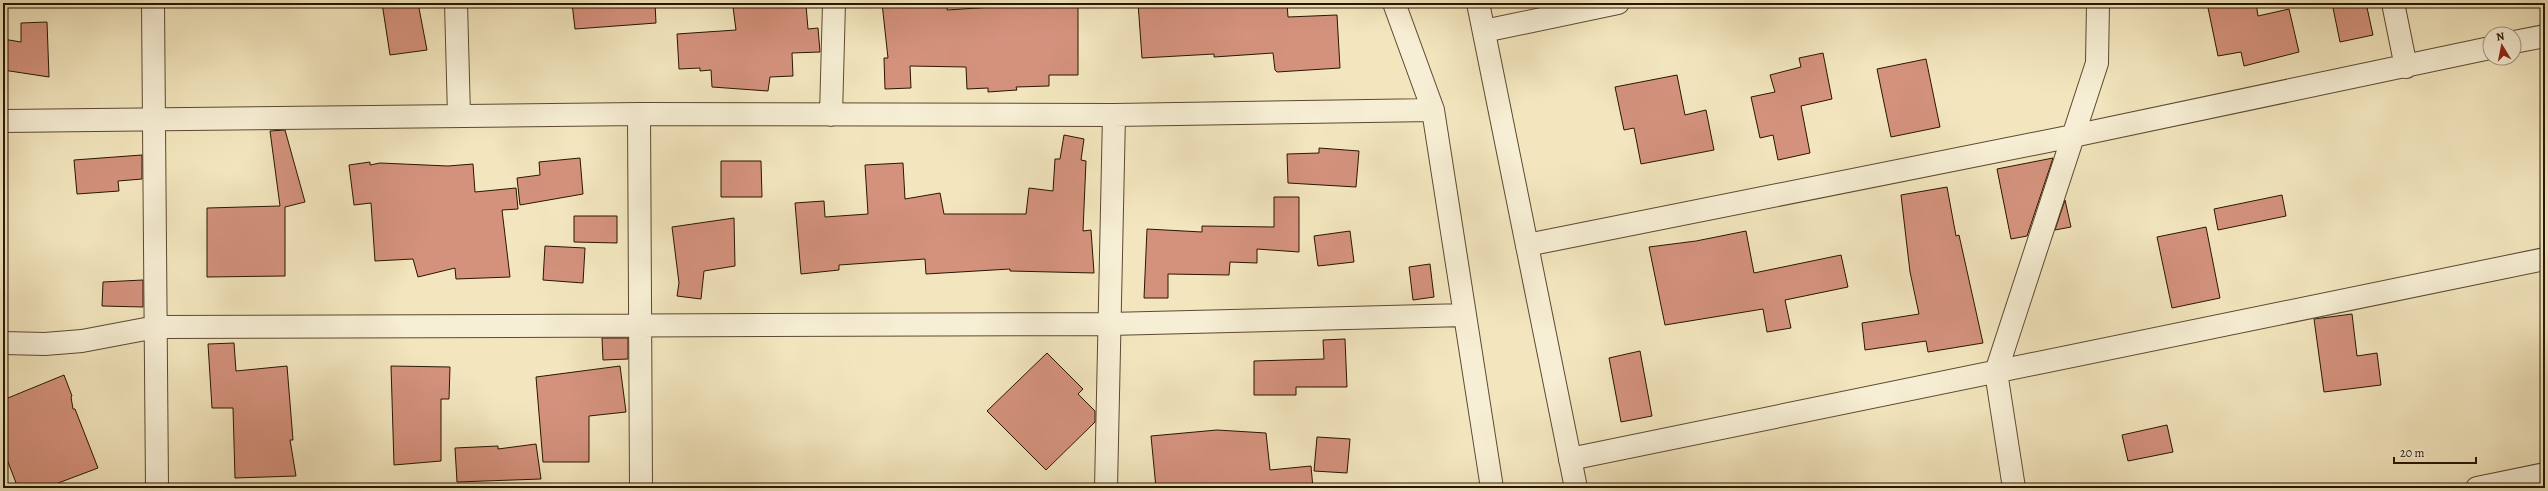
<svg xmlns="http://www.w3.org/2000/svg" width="2548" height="491" font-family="Alegreya,serif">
<rect width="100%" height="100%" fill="#f3e6be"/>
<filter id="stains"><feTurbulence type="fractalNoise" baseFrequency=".005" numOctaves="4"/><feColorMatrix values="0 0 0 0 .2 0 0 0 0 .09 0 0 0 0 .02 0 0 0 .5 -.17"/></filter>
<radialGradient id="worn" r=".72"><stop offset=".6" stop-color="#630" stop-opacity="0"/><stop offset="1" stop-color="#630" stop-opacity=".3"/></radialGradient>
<path fill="#d4927d" stroke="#2a1500" d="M 382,3 L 418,3 L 427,50 L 390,55 Z
M 572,3 L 655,3 L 656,23 L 575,29 Z
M 757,3 L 780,3 L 780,7 L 806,5 L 808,29 L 818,28 L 820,52 L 792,53 L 793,76 L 770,77 L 768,91 L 712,87 L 711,70 L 700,71 L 700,68 L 679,69 L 677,34 L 736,30 L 733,7 Z
M 882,3 L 948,3 L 947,10 L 1008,6 L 1008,3 L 1078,3 L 1078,75 L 1049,75 L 1049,86 L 1016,87 L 1017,90 L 988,92 L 988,88 L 967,89 L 966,67 L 910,66 L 911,88 L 885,89 L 884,58 L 888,58 Z
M 1138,3 L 1287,3 L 1288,17 L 1337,15 L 1340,68 L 1277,72 L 1275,70 L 1273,53 L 1214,57 L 1214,54 L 1142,58 Z
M 2207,3 L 2256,3 L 2258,16 L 2289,9 L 2299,52 L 2244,66 L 2241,52 L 2218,56 Z
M 2332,3 L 2366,3 L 2373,35 L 2340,42 Z
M 47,22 L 49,77 L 3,70 L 3,39 L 21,42 L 21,23 Z
M 1823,53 L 1832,99 L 1801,106 L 1810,153 L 1778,160 L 1773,135 L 1760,138 L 1751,97 L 1775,92 L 1770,75 L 1801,67 L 1799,58 Z
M 1926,59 L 1940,127 L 1891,137 L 1877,69 Z
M 1677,75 L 1685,115 L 1706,110 L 1714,150 L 1641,164 L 1634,128 L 1624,130 L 1615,87 Z
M 285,130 L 305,202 L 285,207 L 285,276 L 207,277 L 207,208 L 280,206 L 270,131 Z
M 1064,135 L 1084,139 L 1081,160 L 1086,161 L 1083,231 L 1091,230 L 1094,273 L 1010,271 L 1010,269 L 926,274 L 925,259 L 839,265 L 839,270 L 801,274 L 795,203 L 824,201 L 825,217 L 868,214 L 865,165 L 903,163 L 905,199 L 940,193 L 944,214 L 1026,214 L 1029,188 L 1053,191 L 1055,159 L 1060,159 Z
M 1319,148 L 1359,151 L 1356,187 L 1288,183 L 1287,154 L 1319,153 Z
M 142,155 L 142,179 L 118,181 L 119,191 L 77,194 L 74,160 Z
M 580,158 L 583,194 L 520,205 L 517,178 L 540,175 L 539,162 Z
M 2053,158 L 2027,236 L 2011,239 L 1997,169 Z
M 721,161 L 761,161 L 762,197 L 721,197 Z
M 370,162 L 370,165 L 380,163 L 448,166 L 473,164 L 475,192 L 516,188 L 518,209 L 502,210 L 510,277 L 456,279 L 455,268 L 418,277 L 413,259 L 375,261 L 371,203 L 354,205 L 349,165 Z
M 1947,187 L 1956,236 L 1959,235 L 1983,343 L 1928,352 L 1926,341 L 1865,350 L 1862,323 L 1919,314 L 1910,272 L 1901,195 Z
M 2282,195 L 2286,216 L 2218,230 L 2214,209 Z
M 1274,197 L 1299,197 L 1299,252 L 1257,249 L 1257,263 L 1230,262 L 1229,275 L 1168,274 L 1168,298 L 1144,298 L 1147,229 L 1202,232 L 1202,226 L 1274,227 Z
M 2065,200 L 2071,227 L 2055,230 Z
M 574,216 L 617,216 L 617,243 L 574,242 Z
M 734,218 L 735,266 L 704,271 L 701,299 L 677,296 L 679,283 L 672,227 Z
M 2206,227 L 2220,298 L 2172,308 L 2157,237 Z
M 1350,231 L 1354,262 L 1318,266 L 1314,236 Z
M 1746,231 L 1754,273 L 1841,255 L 1848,287 L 1785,300 L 1791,328 L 1767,332 L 1763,309 L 1665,325 L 1649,247 L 1696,241 Z
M 545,246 L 585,248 L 583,283 L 543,280 Z
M 1430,264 L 1434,297 L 1413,300 L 1409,267 Z
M 143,280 L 143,307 L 102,306 L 103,282 Z
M 2352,314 L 2357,356 L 2377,353 L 2381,385 L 2324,392 L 2314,319 Z
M 602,338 L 628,338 L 628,359 L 603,360 Z
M 1345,339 L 1347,387 L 1296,387 L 1296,395 L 1254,395 L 1254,361 L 1324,359 L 1323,340 Z
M 234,343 L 236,371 L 287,366 L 293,440 L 290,440 L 296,476 L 235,478 L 233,408 L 212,408 L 208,344 Z
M 1640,351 L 1652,416 L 1621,422 L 1609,358 Z
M 1047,353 L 1083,389 L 1078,394 L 1095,411 L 1095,422 L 1046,470 L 987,411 Z
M 391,366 L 450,367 L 449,399 L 441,399 L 441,461 L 394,465 Z
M 620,366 L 626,412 L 589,416 L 589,462 L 543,462 L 536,377 Z
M 64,375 L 72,396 L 71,397 L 73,409 L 75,409 L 98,468 L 45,488 L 18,488 L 3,449 L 3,400 Z
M 2167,425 L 2173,452 L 2128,461 L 2122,435 Z
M 1217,430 L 1266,433 L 1270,470 L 1311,466 L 1313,488 L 1156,488 L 1151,436 Z
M 1317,437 L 1350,439 L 1347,473 L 1314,471 Z
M 536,444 L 541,479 L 457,482 L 455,448 L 498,446 L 498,449 Z"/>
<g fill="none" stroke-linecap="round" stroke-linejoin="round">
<defs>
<path id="minor" d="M 153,3 L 157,488
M 456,3 L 459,116
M 1394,3 L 1433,110 L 1492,488
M 2393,3 L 2406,67
M 1484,31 L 1618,3
M 2514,42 L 2545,36
M 639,114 L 641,488
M 831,115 L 834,3
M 3,121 L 639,114 L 1114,115 L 1433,110
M 1527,245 L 2073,136 L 2490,48
M 3,343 L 45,344 L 82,341 L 156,327 L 1109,324 L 1465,315
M 1570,459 L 2545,259
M 1106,488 L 1114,115
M 2014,488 L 1996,372 L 2097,63 L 2098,3
M 2477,488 L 2545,474"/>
<path id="tertiary" d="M 1478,3 L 1576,488"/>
</defs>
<use href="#minor" stroke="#5c4930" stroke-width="24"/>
<use href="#tertiary" stroke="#5c4930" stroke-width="24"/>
<use href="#minor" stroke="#f7efd5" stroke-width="22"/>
<use href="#tertiary" stroke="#f7efd5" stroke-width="22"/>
</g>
<rect width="2548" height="491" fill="none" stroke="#f3e6be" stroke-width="16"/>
<rect x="4" y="4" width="2540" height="483" fill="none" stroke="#2a1500" stroke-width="2"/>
<rect x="8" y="8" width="2532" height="475" fill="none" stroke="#2a1500"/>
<g transform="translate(2502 46) rotate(350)"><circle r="19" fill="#f7efd5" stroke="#a59880"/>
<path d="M0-3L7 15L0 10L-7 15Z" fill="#8f2418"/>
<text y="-6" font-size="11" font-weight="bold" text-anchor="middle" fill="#2a1500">N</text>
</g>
<path d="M2394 457v6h82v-6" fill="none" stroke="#2a1500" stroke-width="2"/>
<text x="2400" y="457" font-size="12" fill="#2a1500" stroke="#f7efd5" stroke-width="3" paint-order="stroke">20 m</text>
<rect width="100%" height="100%" filter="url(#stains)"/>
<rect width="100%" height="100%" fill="url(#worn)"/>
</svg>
